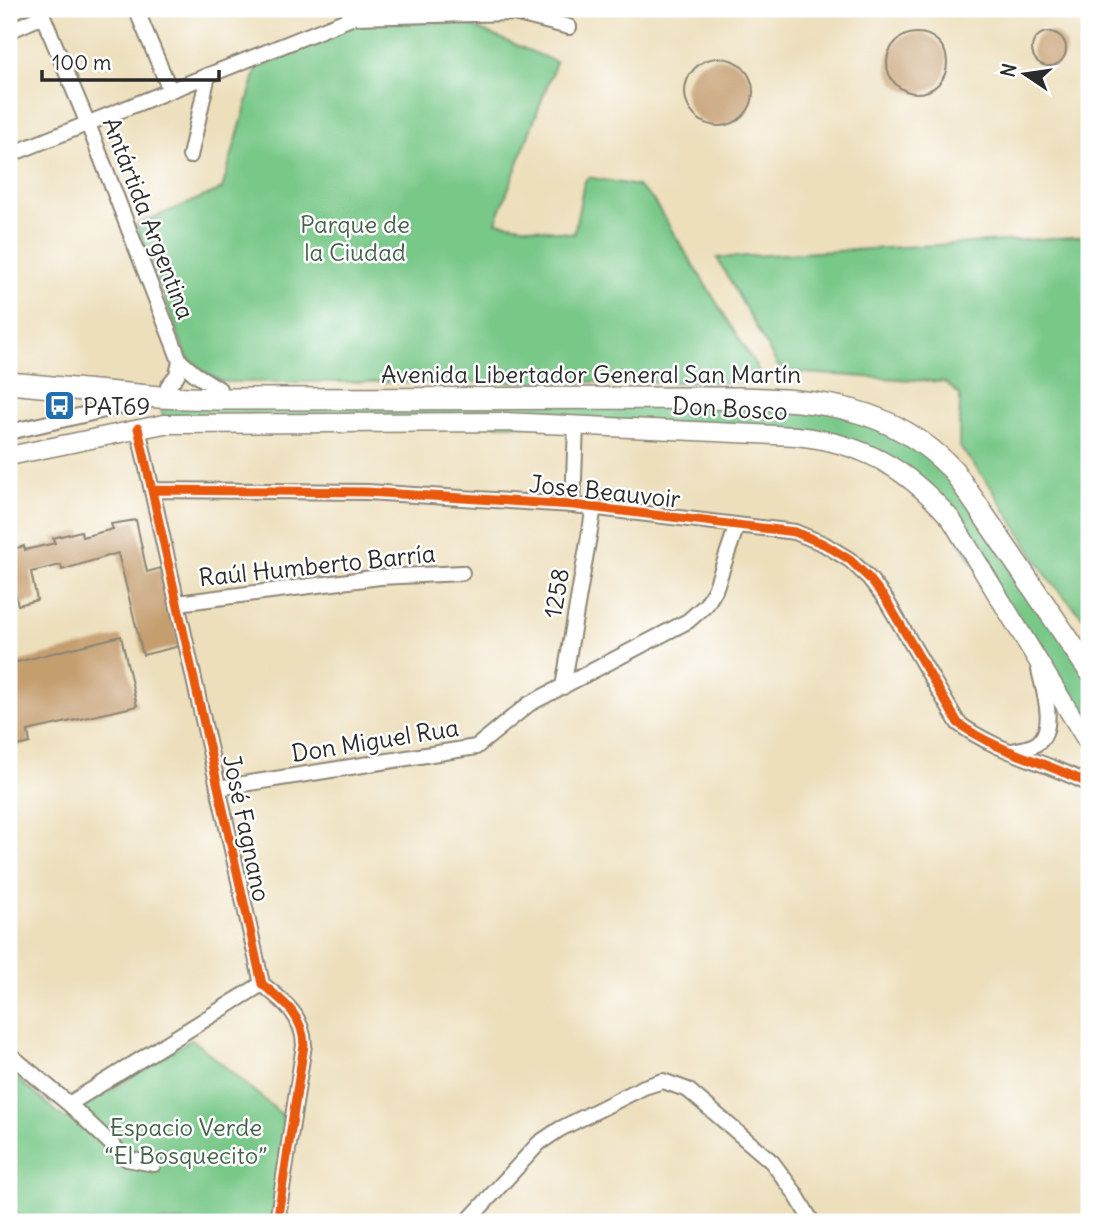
<svg xmlns="http://www.w3.org/2000/svg" width="1098" height="1231" font-family="Delius,sans-serif">
<rect width="100%" height="100%" fill="#fff"/>
<filter id="ink" filterUnits="userSpaceOnUse"><feTurbulence type="fractalNoise" baseFrequency=".0143" numOctaves="2"/><feDisplacementMap in="SourceGraphic" scale="14" xChannelSelector="R" yChannelSelector="G"/><feConvolveMatrix kernelMatrix="1 2 1 2 8 2 1 2 1" color-interpolation-filters="sRGB"/></filter>
<filter id="wash" filterUnits="userSpaceOnUse"><feTurbulence type="fractalNoise" baseFrequency=".00686" numOctaves="4" result="noise"/><feDisplacementMap in="SourceGraphic" scale="28" xChannelSelector="R" yChannelSelector="G"/><feGaussianBlur stdDeviation="1.57" result="paint"/><feColorMatrix in="noise" values="0 0 0 0 0 0 0 0 0 0 0 0 0 0 0 0 0 1.4 0 .05"/><feComposite in="paint" operator="in"/></filter>
<g filter="url(#wash)">
<rect width="100%" height="100%" fill="#eddfbc"/>
<path fill="#78c888" stroke="#527a5a" stroke-width="2" d="M 357,23 L 464,23 L 556,62 L 496,222 L 574,234 L 584,183 L 588,177 L 637,186 L 653,200 L 762,376 L 757,382 L 223,382 L 202,371 L 187,357 L 136,225 L 222,189 L 257,68 Z
M 1089,236 L 1089,617 L 1083,617 L 1050,581 L 991,487 L 959,446 L 960,395 L 944,382 L 789,372 L 778,366 L 717,258 Z
M 159,397 L 815,402 L 938,454 L 1089,670 L 1089,744 L 931,496 L 841,443 L 576,425 L 164,424 Z
M 192,1039 L 287,1119 L 273,1222 L 20,1222 L 9,1197 L 9,1072 L 65,1119 Z"/>
<g id="blocks">
<path fill="#c59e6f" d="M1032 49a17 17 0 1 1 34 0a17 17 0 1 1-34 0Z
M887 63a30 30 0 1 1 60 0a30 30 0 1 1-60 0Z
M685 92a34 34 0 1 1 68 0a34 34 0 1 1-68 0Z
M 136,520 L 147,572 L 161,568 L 180,646 L 143,655 L 118,553 L 62,570 L 61,565 L 31,572 L 37,600 L 18,605 L 15,594 L 9,596 L 9,550 L 24,546 L 25,550 L 55,543 L 53,538 L 81,531 L 82,537 L 113,529 L 111,524 Z
M 121,636 L 137,706 L 28,731 L 30,743 L 9,748 L 9,664 Z"/>
</g>
</g>
<g filter="url(#ink)">
<use href="#blocks" fill-opacity="0" stroke="#8c8574" stroke-width="2"/>
<g fill="none" stroke-linecap="round" stroke-linejoin="round">
<defs>
<path id="minor" d="M 40,9 L 88,124 L 180,361 L 195,374 L 219,389
M 136,9 L 170,90
M 9,31 L 43,16
M 9,155 L 354,17 L 514,13 L 569,27
M 190,156 L 208,75
M 168,386 L 177,375 L 180,361
M 138,428 L 262,984 C 283,1001 303,1015 304,1045 L 277,1222
M 9,432 L 144,401
M 153,490 L 367,492 L 573,505 L 795,532 L 824,544 L 850,560 L 869,578 L 886,600 L 958,723 C 996,752 1047,762 1089,784
M 573,505 L 576,425
M 178,603 L 380,577 L 462,573
M 563,687 L 594,507
M 1012,751 C 1021,749 1032,748 1039,742 C 1057,725 1042,686 1038,665
M 218,788 L 476,747 L 529,704 L 688,621 L 706,605 L 715,590 L 737,525
M 9,1054 L 69,1104 L 127,1159 L 154,1164
M 69,1104 L 262,984
M 467,1222 L 539,1143 L 560,1129 L 644,1087 L 663,1081 L 688,1090 L 772,1162 L 795,1193 L 812,1222"/>
<path id="major" d="M 9,456 L 164,424 L 505,422 L 796,436 C 863,443 907,468 951,519 L 1089,744"/>
<path id="highway" d="M 9,383 L 159,397 L 217,399 L 737,398 C 821,400 892,406 953,470 L 1089,670"/>
</defs>
<use href="#minor" stroke="#8c8574" stroke-width="18"/>
<use href="#major" stroke="#8c8574" stroke-width="21"/>
<use href="#highway" stroke="#8c8574" stroke-width="24"/>
<use href="#minor" stroke="#fff" stroke-width="14"/>
<use href="#major" stroke="#fff" stroke-width="18"/>
<use href="#highway" stroke="#fff" stroke-width="21"/>
<defs>
<path id="cycleway" d="M 138,428 L 262,984 C 283,1001 303,1015 304,1045 L 277,1222
M 153,490 L 367,492 L 573,505 L 795,532 L 824,544 L 850,560 L 869,578 L 886,600 L 958,723 C 996,752 1047,762 1089,784"/>
</defs>
<use href="#cycleway" stroke="#fff" stroke-width="13"/>
<use href="#cycleway" stroke="#e8590c" stroke-width="9"/>
</g>
</g>
<defs>
<symbol id="bus-square" viewBox="-11 -11 22 22"><rect x="-9" y="-9" width="18" height="18" rx="4" fill="#1f6fb2" stroke="#fff"/><path d="M-5-6H5V4H4V6H2V4H-2V6H-4V4H-5ZM-3.5-4V0h7V-4ZM-3.5 1.2v1.5H-2V1.2ZM2 1.2v1.5H3.5V1.2Z" fill="#fff"/></symbol>
</defs>
<g fill-rule="evenodd">
<use href="#bus-square" x="42" y="388" width="35" height="35"/>
</g>
<g text-anchor="middle" dominant-baseline="central" stroke-width="5" stroke-linejoin="round" paint-order="stroke">
<g font-size="24" fill="#2b2b2b" stroke="#fff">
<text transform="translate(149 218) rotate(69)">Antártida Argentina</text>
<text x="591" y="374">Avenida Libertador General San Martín</text>
<text transform="translate(730 408) rotate(3)">Don Bosco</text>
<text transform="translate(605 491) rotate(6)">Jose Beauvoir</text>
<text transform="translate(317 565) rotate(-6)">Raúl Humberto Barría</text>
<text transform="translate(556 593) rotate(-80)">1258</text>
<text transform="translate(375 740) rotate(-9)">Don Miguel Rua</text>
<text transform="translate(247 828) rotate(78)">José Fagnano</text>
</g>
<g font-size="24" fill="#46624c" stroke="#fff">
<text x="355" y="224">Parque de<tspan x="355" dy="28">la Ciudad</tspan></text>
<text x="186" y="1127">Espacio Verde<tspan x="186" dy="28">“El Bosquecito”</tspan></text>
</g>
<g font-size="24" fill="#2b2b2b" stroke="#fff" text-anchor="start">
<text x="83" y="406">PAT69</text>
</g>
</g>
<rect width="1098" height="1231" fill="none" stroke="#fff" stroke-width="35"/>
<g transform="translate(1025 74) rotate(283)" stroke="#ffffff" stroke-width="5" paint-order="stroke">
<path d="M0-5L12 26L0 18L-12 26Z" fill="#2b2b2b"/>
<text y="-10" font-size="19" font-weight="bold" text-anchor="middle" fill="#2b2b2b">N</text>
</g>
<path d="M42 70v10h177v-10" fill="none" stroke="#2b2b2b" stroke-width="3.5"/>
<text x="52" y="70" font-size="21" fill="#2b2b2b" stroke="#ffffff" stroke-width="5" paint-order="stroke">100 m</text>
</svg>
